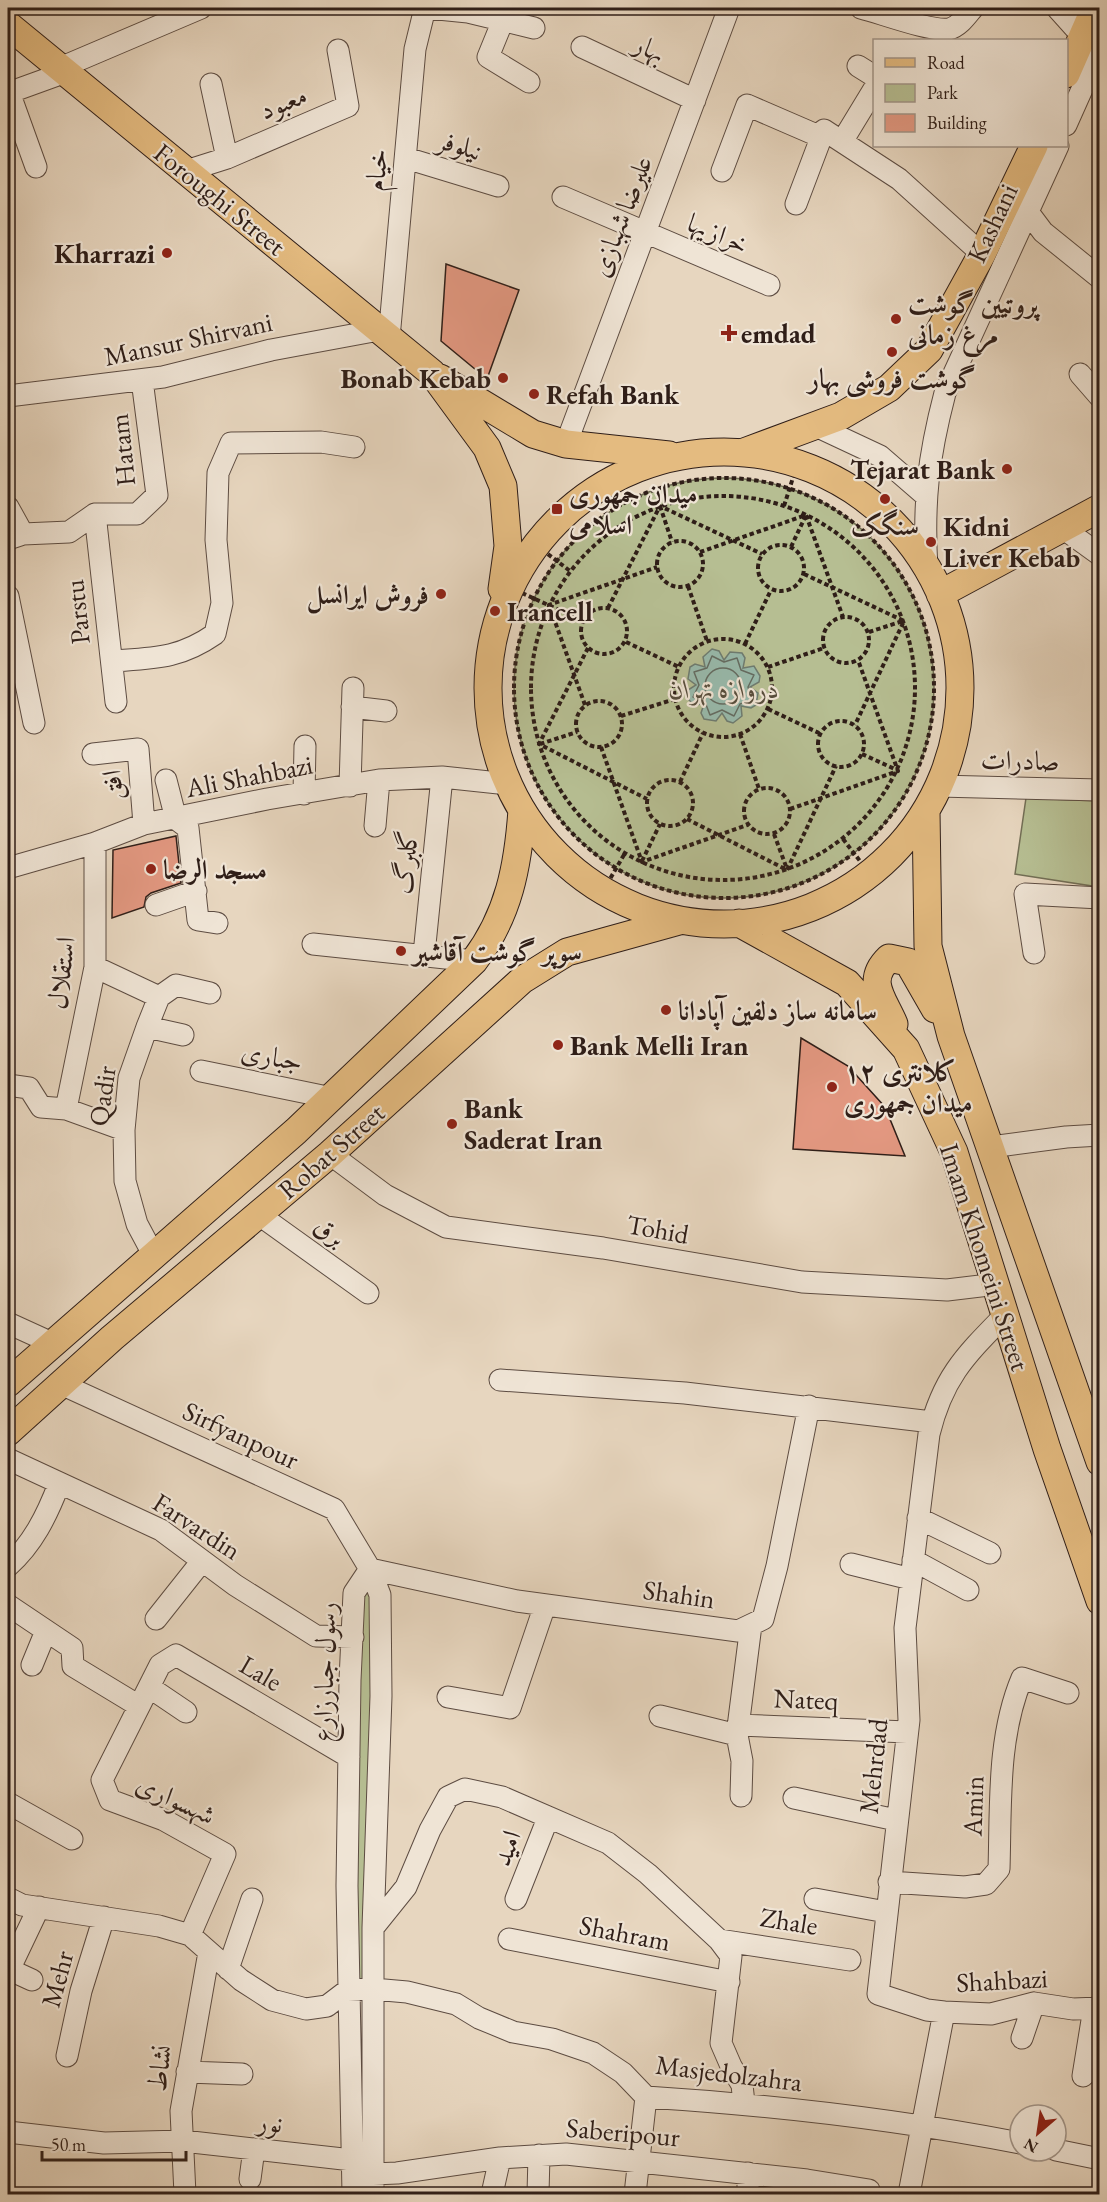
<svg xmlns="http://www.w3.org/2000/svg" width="1107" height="2202" font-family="'EB Garamond',Amiri,serif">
<rect width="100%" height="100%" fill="#e7d6bf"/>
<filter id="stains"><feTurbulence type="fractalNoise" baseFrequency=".00333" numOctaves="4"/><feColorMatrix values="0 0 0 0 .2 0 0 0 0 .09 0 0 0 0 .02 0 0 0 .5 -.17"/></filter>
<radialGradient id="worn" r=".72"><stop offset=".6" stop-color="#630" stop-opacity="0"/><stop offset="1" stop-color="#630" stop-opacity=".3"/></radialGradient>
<path fill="#b6be92" stroke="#726e55" stroke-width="1.5" d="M514 688a210 210 0 1 1 420 0a210 210 0 1 1-420 0Z
M 1026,798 L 1099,801 L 1099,887 L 1015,874 Z
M 369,1583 L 374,1596 L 367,1983 L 354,1984 L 361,1597 Z"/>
<path fill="#98baac" stroke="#6e7c71" stroke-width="1.5" d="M 712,649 L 719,651 L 724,660 L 730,652 L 742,653 L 745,658 L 743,668 L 754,666 L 760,676 L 759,682 L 750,687 L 758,693 L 756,705 L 751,708 L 741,706 L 742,716 L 733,723 L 727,721 L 722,713 L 716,721 L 704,719 L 701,713 L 704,704 L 693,705 L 686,696 L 688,690 L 696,685 L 688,679 L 690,667 L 695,664 L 705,667 L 703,657 Z"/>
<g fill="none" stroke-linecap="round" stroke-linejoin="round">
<path stroke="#646c62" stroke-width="1.5" d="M 712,656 L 724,662 L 737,658 L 741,670 L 754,675 L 748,687 L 752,700 L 740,704 L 734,716 L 722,710 L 710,715 L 705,702 L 693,697 L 699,685 L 694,672 L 707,668 Z
M705 686a18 18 0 1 1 36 0a18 18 0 1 1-36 0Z"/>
</g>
<path fill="#e39881" stroke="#2f1e18" stroke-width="1.5" d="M 446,264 L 519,290 L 487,379 L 441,341 Z
M 176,836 L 181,883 L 151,893 L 146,897 L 144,907 L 112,918 L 113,850 Z
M 801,1038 L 848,1066 L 885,1107 L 905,1156 L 793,1149 Z"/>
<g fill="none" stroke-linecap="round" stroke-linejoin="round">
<defs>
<path id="minor" d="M 428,8 L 468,12 L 534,28
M 508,8 L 488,57 L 529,82
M 861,8 C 881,13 931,32 949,29 C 959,27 967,15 973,8
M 1057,8 L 1083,37
M 582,47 L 695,100
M 858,66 L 874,76
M 60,68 L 201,8
M 211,84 L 227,158
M 9,92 L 36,167
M 8,93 L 66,72
M 1066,125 L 1100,49
M 843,140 L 874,89
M 406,158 L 498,186
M 186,171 L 227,158 L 348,106 L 338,50
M 722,171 L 747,105 L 821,137
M 563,197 L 769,285
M 796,204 L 824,130 L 899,179 L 982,254
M 1022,204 L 1043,232 L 1100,278
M 389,338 L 415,49 L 425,8
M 1080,374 L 1100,397
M 8,396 L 163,377 L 271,350 L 379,330
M 816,426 L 880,456 L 925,495
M 566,444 L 729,8
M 8,507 L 23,534
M 95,514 L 116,702
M 1064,529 L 1100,555
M 8,539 L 23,534 L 69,532 L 95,514 L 137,514 L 157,495 L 142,380
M 927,569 C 923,503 928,458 945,393 L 1058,146
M 8,596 L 34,723
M 112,661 C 154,658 179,659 215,634 L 222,603 L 216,540 L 218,473 L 231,443 L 321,442 L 354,447
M 352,707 L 386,711
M 93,754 L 138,749 L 144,824
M 166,780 L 176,819 L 188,828 L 198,920 L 217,923
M 350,786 L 353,688
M 939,786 L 1100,790
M 304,794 L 305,746
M 375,826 L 379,780
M 8,868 L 95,843 L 144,824 L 267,799 L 379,780 L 442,777 L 508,784
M 156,905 L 196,891
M 313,944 L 474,961
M 1034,953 L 1025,894 L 1100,898
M 424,954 L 442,777
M 95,967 L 159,997
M 147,1027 L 183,1035
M 201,1071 L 332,1098
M 8,1085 L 29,1088 L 41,1107 L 66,1109 L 124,1130
M 66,1109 L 95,967 L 95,843
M 991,1147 L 1066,1137 L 1100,1135
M 330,1154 L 385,1195 L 446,1227 L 603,1248 L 802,1282 L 947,1290 L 997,1284
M 258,1214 L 368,1293
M 154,1256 L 137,1224 L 125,1181 L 124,1130 L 129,1078 L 147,1027 L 159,997 L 176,985 L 210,993
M 8,1323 L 54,1344
M 500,1380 L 685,1393 L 932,1422
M 61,1384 L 334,1509 L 370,1569 L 380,1595 L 381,1696 L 373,1928 L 373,2194
M 8,1459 L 161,1530 L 235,1585 L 316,1636 L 353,1637
M 918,1518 L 990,1553
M 913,1560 L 968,1590
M 851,1564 L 911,1579
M 8,1566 C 33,1544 47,1515 59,1484
M 370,1569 L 517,1601 L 738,1631 L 763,1619 L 777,1566 L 809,1406
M 8,1605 L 72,1648 L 73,1666 L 139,1706
M 156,1619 L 202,1561
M 32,1665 L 46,1631
M 149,1687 L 186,1712
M 448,1697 L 510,1708 L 545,1605
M 660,1716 L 737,1735
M 738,1725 L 907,1732
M 741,1796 L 742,1761 L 737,1735 L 751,1625
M 794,1798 L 896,1820
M 8,1803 L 72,1839
M 889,1882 L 965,1887 L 986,1884 L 999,1869 C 1001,1806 997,1737 1022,1678 L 1068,1693
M 8,1898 L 22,1905 L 159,1926 L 190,1935 L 241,1980 L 272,2000 L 306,2009 L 327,2006 L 348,1990 L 373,1989 L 407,1992 L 456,2004 L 479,2018 L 513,2032 L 552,2039 L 593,2053 L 623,2073 L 646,2097 C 772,2105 896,2119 1020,2143
M 516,1899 L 548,1818
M 815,1899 L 886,1912
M 373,1928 L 406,1887 L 430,1830 L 448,1797 L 465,1789 L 502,1797 L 608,1843 L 648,1874 L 719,1940 L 731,1956 L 721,2043 L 731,2066 L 742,2085 L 744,2103
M 190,1935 L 225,1854 L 164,1820 L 110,1800 L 102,1780 L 160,1665 L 176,1655 L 349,1757
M 509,1939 L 729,1982
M 719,1940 L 850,1960
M 8,1969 L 32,1980
M 228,1969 L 252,1899
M 9,1970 L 39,1907
M 944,2012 L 991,2014 L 1034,2003 L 1073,2009 L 1100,2008
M 1022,2038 L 1034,2003
M 67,2056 L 81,1991 L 104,1917
M 187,2072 L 242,2074
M 1083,2076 L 1094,2008
M 8,2132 L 104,2143 L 183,2141 L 352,2160
M 1056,2150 L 1100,2159
M 373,2174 L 397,2173 L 500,2158 L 566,2154 L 807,2180 L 869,2190
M 250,2179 L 254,2149
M 185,2194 L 181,2111 L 209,1952
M 353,2194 L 347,1886 L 350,1680 L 354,1593 L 370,1569
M 492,2194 L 500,2158
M 538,2194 L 539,2155
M 635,2194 L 646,2097
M 748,2194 L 748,2173
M 909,2194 L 944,2012 L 927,2010 L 878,1994 L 909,1720 L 905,1628 L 929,1434 C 943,1377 965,1356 1005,1315"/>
<path id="major" d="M 8,25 L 432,373 L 487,448 L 503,486 L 508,546 L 502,589
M 1066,74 L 1095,8
M 440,378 L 533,434 L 566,444 L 669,455
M 744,452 L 841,416 L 889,388 L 929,350 L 982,254 L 1034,146
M488 688a236 236 0 1 1 472 0a236 236 0 1 1-472 0Z
M 940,594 L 1100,508
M 926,811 L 928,946 L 951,1036 L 1100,1462
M 739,923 L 847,983 L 906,1049 L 954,1152 L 1047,1449 L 1100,1601
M 894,1024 C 883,998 865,981 889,958 L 908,962 L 935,1009
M 8,1383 L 296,1131 L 474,961 C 509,915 518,866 522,810
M 8,1432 L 112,1338 L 330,1154 L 522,980 L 567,952 L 679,921"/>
</defs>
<use href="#minor" stroke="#5d4c42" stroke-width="23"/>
<use href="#major" stroke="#2f1e18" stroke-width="29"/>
<path stroke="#2f1e18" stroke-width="4" stroke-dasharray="4.5 3" stroke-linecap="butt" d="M514 688a210 210 0 1 1 420 0a210 210 0 1 1-420 0Z
M531 688a192 192 0 1 1 384 0a192 192 0 1 1-384 0Z
M 660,506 L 672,542
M 784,506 L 797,465
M657 564a23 23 0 1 1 46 0a23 23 0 1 1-46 0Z
M758 568a23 23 0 1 1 46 0a23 23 0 1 1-46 0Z
M 536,545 L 570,571
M 791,547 L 806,515
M 700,552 L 806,515 L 843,617
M 804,574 L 904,621 L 855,725
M 688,586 L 707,641
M 522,593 L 583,621
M581 631a23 23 0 1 1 46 0a23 23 0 1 1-46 0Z
M 608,608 L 660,506 L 762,554
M823 640a23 23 0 1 1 46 0a23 23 0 1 1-46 0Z
M 869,632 L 903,621
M674 688a49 49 0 1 1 98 0a49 49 0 1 1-98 0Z
M 626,642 L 679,667
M 745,644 L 771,590
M 588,648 L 539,744 L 647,799
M 768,667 L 824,648
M576 724a23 23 0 1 1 46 0a23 23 0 1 1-46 0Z
M 585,705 L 549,605 L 657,567
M 768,709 L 819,733
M 621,716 L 675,699
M818 744a23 23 0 1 1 46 0a23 23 0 1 1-46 0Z
M 740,734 L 759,789
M 540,744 L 577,732
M 601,747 L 642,862 L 747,825
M 862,754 L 897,770
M647 803a23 23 0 1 1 46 0a23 23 0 1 1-46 0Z
M 680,782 L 703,733
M744 811a23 23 0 1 1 46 0a23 23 0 1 1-46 0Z
M 790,809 L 898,771 L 858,660
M 687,819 L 787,870 L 836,766
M 774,834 L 787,869
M 843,839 L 870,874
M 642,861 L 660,824
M 603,891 L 625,853"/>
<use href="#minor" stroke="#efe4d5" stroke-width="21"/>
<use href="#major" stroke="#e4bb80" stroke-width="27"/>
</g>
<g fill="#8f2418" stroke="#efe4d5" stroke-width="2">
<circle cx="167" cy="253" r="6"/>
<circle cx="896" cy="319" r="6"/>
<path d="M726 324h6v6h6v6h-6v6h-6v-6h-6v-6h6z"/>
<circle cx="892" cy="352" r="6"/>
<circle cx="503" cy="378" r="6"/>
<circle cx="534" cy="394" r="6"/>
<circle cx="1007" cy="469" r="6"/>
<circle cx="885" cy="499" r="6"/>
<rect x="551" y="503" width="12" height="12" rx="3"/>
<circle cx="931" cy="542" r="6"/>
<circle cx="441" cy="594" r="6"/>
<circle cx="495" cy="611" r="6"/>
<circle cx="151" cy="869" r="6"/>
<circle cx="401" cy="951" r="6"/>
<circle cx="666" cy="1010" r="6"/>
<circle cx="558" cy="1045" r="6"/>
<circle cx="832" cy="1087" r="6"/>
<circle cx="452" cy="1124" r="6"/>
</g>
<g text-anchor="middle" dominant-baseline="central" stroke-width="4.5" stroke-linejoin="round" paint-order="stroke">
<g font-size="27" fill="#2f1e18" stroke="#efe4d5">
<text transform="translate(650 48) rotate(25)">بهار</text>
<text transform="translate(283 102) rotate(-22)">معبود</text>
<text transform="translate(460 145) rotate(17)">نیلوفر</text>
<text transform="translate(376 170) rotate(-85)">خیام</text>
<text transform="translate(220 199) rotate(39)">Foroughi Street</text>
<text transform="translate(621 216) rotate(-69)">علیرضا شهبازی</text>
<text transform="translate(992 223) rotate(-65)">Kashani</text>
<text transform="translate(718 233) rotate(23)">خرازیها</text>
<text transform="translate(188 339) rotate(-12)">Mansur Shirvani</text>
<text transform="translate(122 450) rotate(-96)">Hatam</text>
<text transform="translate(77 612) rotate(-96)">Parstu</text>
<text transform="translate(1020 760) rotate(1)">صادرات</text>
<text transform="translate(249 776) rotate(-11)">Ali Shahbazi</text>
<text transform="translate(112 785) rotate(-95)">افق</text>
<text transform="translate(405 862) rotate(-84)">گلبرگ</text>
<text transform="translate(61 973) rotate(-83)">استقلال</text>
<text transform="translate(272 1056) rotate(11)">جباری</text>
<text transform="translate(102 1096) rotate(-82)">Qadir</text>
<text transform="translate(331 1151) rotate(-41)">Robat Street</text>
<text transform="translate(658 1229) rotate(10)">Tohid</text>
<text transform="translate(330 1231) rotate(36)">برق</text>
<text transform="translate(985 1257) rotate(72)">Imam Khomeini Street</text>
<text transform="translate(241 1435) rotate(25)">Sirfyanpour</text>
<text transform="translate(197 1526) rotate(33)">Farvardin</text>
<text transform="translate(679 1594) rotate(8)">Shahin</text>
<text transform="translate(324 1672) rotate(-88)">رسول جبارزارع</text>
<text transform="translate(261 1673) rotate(30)">Lale</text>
<text transform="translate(806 1699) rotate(2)">Nateq</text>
<text transform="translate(873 1766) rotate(-84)">Mehrdad</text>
<text transform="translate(176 1799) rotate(25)">شهسواری</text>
<text transform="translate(973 1806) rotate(-88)">Amin</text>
<text transform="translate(506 1848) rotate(-69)">امید</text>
<text transform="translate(789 1921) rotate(9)">Zhale</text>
<text transform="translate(625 1933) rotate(11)">Shahram</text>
<text transform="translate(57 1979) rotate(-75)">Mehr</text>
<text transform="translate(1002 1980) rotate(-3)">Shahbazi</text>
<text transform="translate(159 2068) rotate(-81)">نشاط</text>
<text transform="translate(729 2073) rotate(7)">Masjedolzahra</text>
<text transform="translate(270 2122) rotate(6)">نور</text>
<text transform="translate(623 2132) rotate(5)">Saberipour</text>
</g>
<g font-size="27" font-weight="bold" fill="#2f1e18" stroke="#efe4d5" text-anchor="start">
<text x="155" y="253" text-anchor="end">Kharrazi</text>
<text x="908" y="303">پروتیین گوشت<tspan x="908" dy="31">مرغ زمانی</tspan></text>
<text x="741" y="333">emdad</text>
<text x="491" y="378" text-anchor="end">Bonab Kebab</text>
<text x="892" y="378" text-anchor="middle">گوشت فروشی بهار</text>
<text x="546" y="394">Refah Bank</text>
<text x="995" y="469" text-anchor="end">Tejarat Bank</text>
<text x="569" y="493">میدان جمهوری<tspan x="569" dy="31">اسلامی</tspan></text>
<text x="885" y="525" text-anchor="middle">سنگک</text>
<text x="943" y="526">Kidni<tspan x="943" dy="31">Liver Kebab</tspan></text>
<text x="429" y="594" text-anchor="end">فروش ایرانسل</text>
<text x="507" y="611">Irancell</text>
<text x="163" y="869">مسجد الرضا</text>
<text x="413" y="951">سوپر گوشت آقاشیر</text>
<text x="678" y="1010">سامانه ساز دلفین آپادانا</text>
<text x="570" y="1045">Bank Melli Iran</text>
<text x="844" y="1071">کلانتری ۱۲<tspan x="844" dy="31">میدان جمهوری</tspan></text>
<text x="464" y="1108">Bank<tspan x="464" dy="31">Saderat Iran</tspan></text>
</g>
<g font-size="27" font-style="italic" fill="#584e3d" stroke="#efe4d5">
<text x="724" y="688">دروازه تهران</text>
</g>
</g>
<rect width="1107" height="2202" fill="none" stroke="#e7d6bf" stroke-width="30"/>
<rect x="9" y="9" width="1089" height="2184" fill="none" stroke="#2f1e18" stroke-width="3"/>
<rect x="15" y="15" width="1077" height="2172" fill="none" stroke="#2f1e18" stroke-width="1.5"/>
<rect x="873" y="39" width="195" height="108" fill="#efe4d5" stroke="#a29589" stroke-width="1.5"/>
<rect x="885" y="58" width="30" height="9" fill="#e4bb80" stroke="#a29589" stroke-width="1.5"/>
<text x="927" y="69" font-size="18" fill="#2f1e18">Road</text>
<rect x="885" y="84" width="30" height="18" fill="#b6be92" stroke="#a29589" stroke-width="1.5"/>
<text x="927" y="99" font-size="18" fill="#2f1e18">Park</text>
<rect x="885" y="114" width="30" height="18" fill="#e39881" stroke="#a29589" stroke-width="1.5"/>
<text x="927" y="129" font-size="18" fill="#2f1e18">Building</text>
<g transform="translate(1038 2133) rotate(209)"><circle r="28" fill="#efe4d5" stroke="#a29589" stroke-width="1.5"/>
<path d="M0-4.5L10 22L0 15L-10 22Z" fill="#8f2418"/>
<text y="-9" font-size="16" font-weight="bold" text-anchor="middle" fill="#2f1e18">N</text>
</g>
<path d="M42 2151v9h144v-9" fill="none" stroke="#2f1e18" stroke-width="3"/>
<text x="51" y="2151" font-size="18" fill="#2f1e18" stroke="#efe4d5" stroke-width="4.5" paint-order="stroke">50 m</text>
<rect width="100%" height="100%" filter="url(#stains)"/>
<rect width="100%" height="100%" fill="url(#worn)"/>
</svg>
